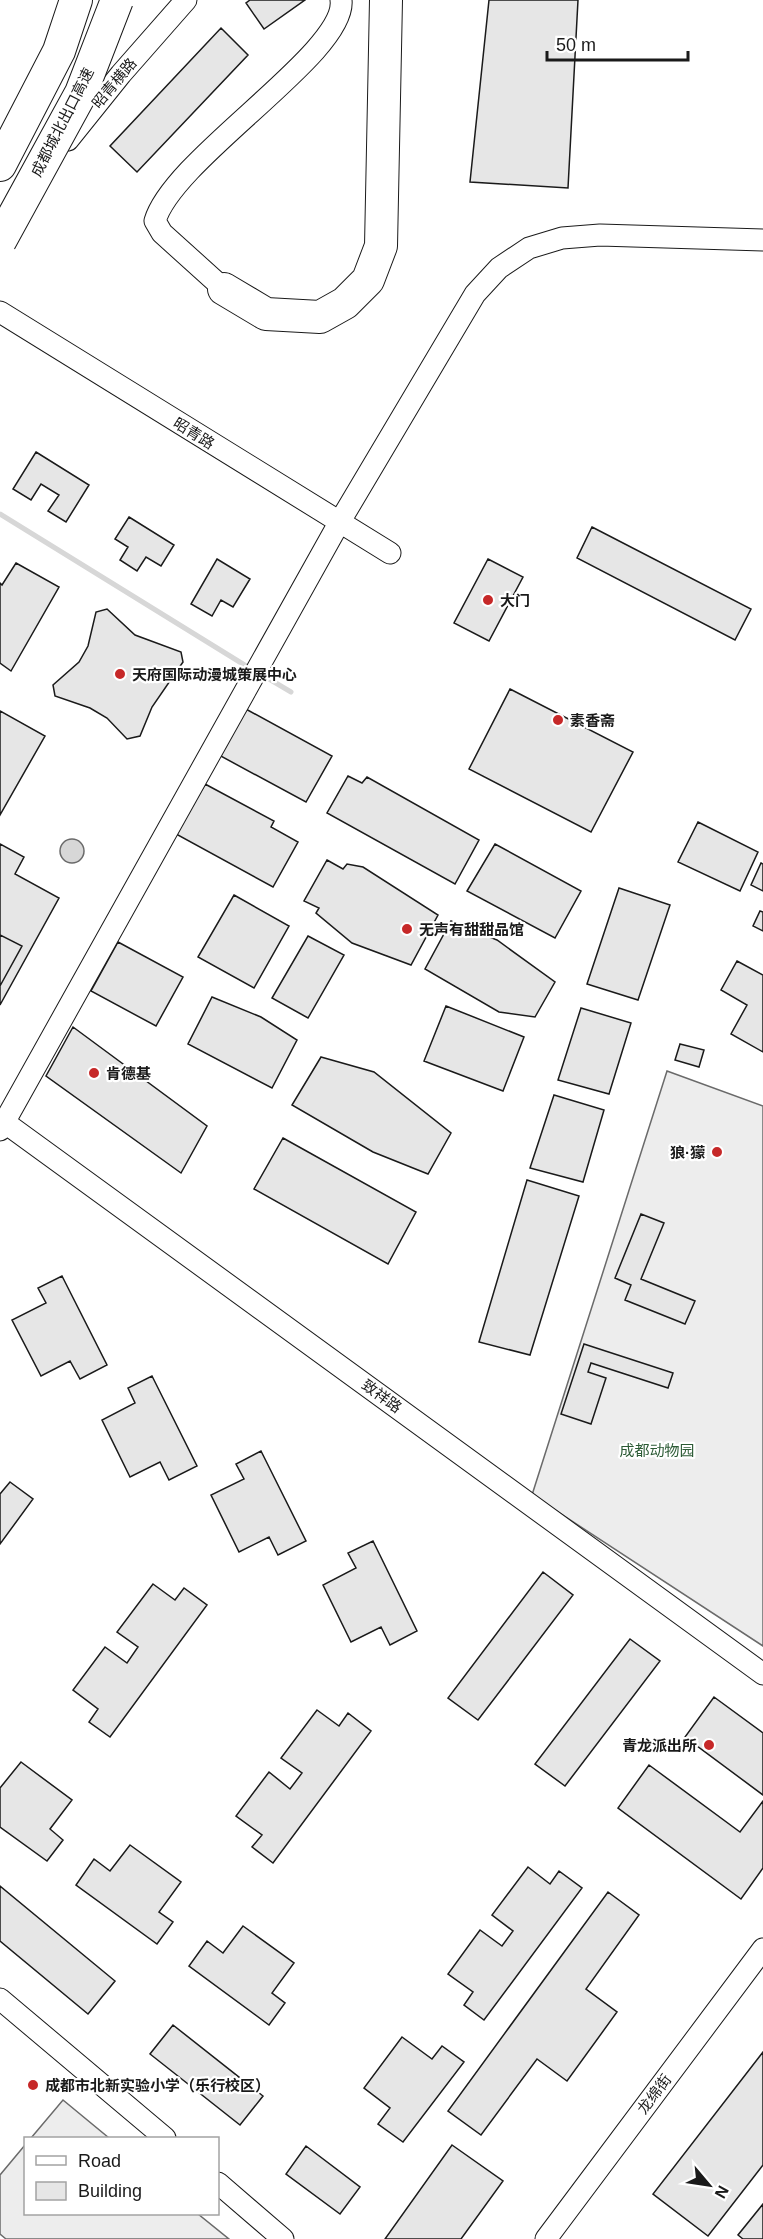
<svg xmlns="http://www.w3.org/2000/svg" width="763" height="2239" font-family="Helvetica,'Noto Sans SC',sans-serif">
<rect width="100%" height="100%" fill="#fff"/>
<path fill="#ededed" stroke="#6a6a6a" stroke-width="1.5" d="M 667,1071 L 763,1106 L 763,1646 L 532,1495 Z
M 63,2100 L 109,2138 L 31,2138 Z
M 25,2145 L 26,2214 L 198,2214 L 229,2239 L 6,2239 L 0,2234 L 0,2175 Z"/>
<path fill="#d7d7d7" stroke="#6a6a6a" stroke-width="1.5" d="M60 851a12 12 0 1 1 24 0a12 12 0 1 1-24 0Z"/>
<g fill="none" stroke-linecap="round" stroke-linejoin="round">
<path stroke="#d7d7d7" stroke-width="5" d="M 0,514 L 251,669
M 259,673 L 291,692"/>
</g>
<path fill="#e6e6e6" stroke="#1a1a1a" stroke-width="1.5" d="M 250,0 L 305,0 L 264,29 L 246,3 Z
M 489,0 L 578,0 L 568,188 L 470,182 Z
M 221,28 L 248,55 L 137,172 L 110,146 Z
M 36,452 L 89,485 L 66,522 L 48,511 L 59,495 L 41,484 L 31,500 L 13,489 Z
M 129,517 L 174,545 L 161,566 L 146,557 L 137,571 L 120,560 L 128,547 L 115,539 Z
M 592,527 L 751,609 L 735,640 L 577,558 Z
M 217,559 L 250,579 L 233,607 L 221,600 L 212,616 L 191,604 Z
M 488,559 L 523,577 L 489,641 L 454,623 Z
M 16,563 L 59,587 L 11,671 L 0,663 L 0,583 L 2,585 Z
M 107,609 L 135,635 L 181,652 L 183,662 L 152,707 L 140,736 L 127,739 L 107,718 L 90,708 L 55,696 L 53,685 L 79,662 L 88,646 L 96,612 Z
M 510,689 L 633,752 L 591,832 L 469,769 Z
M 244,708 L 332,756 L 306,802 L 217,754 Z
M 0,711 L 45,736 L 0,815 Z
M 348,776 L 362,783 L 367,777 L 479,840 L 455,884 L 327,813 Z
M 205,784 L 274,821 L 271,827 L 298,842 L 273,887 L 176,834 Z
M 698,822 L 758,852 L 740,891 L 678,862 Z
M 0,844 L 24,857 L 15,874 L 59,898 L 0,1005 Z
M 495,844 L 581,891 L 555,938 L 467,891 Z
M 327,860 L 343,869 L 347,864 L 363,867 L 438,915 L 411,965 L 352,943 L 316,913 L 319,908 L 304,901 Z
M 761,863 L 763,864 L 763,891 L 751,885 Z
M 619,888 L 670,905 L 638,1000 L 587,984 Z
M 234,895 L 289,926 L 254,988 L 198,957 Z
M 760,911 L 763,912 L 763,931 L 753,926 Z
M 451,921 L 497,940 L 555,982 L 535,1017 L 499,1012 L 425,969 Z
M 0,935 L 22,946 L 0,986 Z
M 308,936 L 344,955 L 308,1018 L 272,998 Z
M 118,942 L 183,977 L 156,1026 L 91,991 Z
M 737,961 L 763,975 L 763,1052 L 731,1034 L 747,1005 L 721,990 Z
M 212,997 L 261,1017 L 297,1040 L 272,1088 L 188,1044 Z
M 446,1006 L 524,1037 L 503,1091 L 424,1061 Z
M 581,1008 L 631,1023 L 609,1094 L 558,1080 Z
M 73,1027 L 207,1126 L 181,1173 L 46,1076 Z
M 680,1044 L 704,1050 L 699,1067 L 675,1060 Z
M 321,1057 L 374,1072 L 451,1133 L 428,1174 L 373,1152 L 292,1105 Z
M 554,1095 L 604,1110 L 583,1182 L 530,1168 Z
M 283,1138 L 416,1212 L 388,1264 L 254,1189 Z
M 527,1180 L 579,1196 L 530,1355 L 479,1342 Z
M 641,1214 L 664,1223 L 641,1279 L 695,1301 L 685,1324 L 625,1300 L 631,1285 L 615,1278 Z
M 62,1276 L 107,1365 L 80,1379 L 70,1361 L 41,1376 L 12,1320 L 46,1303 L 38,1288 Z
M 584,1344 L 673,1373 L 668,1388 L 591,1363 L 588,1372 L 606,1378 L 591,1424 L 561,1414 Z
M 152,1376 L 197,1466 L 169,1480 L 160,1462 L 130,1477 L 102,1420 L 135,1403 L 128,1388 Z
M 261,1451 L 306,1541 L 278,1555 L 269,1537 L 239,1552 L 211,1495 L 244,1479 L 236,1464 Z
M 10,1482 L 33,1499 L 0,1544 L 0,1494 Z
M 373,1541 L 417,1631 L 390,1645 L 381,1627 L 351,1642 L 323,1585 L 356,1568 L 348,1553 Z
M 543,1572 L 573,1595 L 478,1720 L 448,1698 Z
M 153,1584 L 175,1600 L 184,1588 L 207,1605 L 110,1737 L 89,1722 L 98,1709 L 73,1690 L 105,1647 L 127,1663 L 138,1647 L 117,1632 Z
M 630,1639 L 660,1661 L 565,1786 L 535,1764 Z
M 714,1697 L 763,1733 L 763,1795 L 685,1737 Z
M 317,1710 L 339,1726 L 348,1713 L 371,1731 L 273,1863 L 252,1847 L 262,1835 L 236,1816 L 269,1772 L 290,1789 L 302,1773 L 281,1758 Z
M 21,1762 L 72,1800 L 50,1829 L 63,1840 L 47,1861 L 0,1827 L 0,1788 Z
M 649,1765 L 740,1832 L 763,1801 L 763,1868 L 741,1899 L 618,1808 Z
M 130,1845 L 181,1882 L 159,1912 L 173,1922 L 157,1944 L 76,1885 L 94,1859 L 110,1871 Z
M 528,1867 L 550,1884 L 559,1871 L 582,1888 L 484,2020 L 464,2005 L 473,1992 L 448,1974 L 480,1930 L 502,1946 L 513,1931 L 492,1915 Z
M 0,1886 L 115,1981 L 88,2014 L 0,1941 Z
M 608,1892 L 639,1915 L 586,1989 L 617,2012 L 567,2081 L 537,2059 L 481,2135 L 448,2111 Z
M 243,1926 L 294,1963 L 272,1993 L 285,2003 L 269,2025 L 189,1966 L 207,1941 L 223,1953 Z
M 173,2025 L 263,2096 L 240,2125 L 150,2054 Z
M 402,2037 L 432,2059 L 442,2046 L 464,2062 L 403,2142 L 378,2124 L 390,2108 L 364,2088 Z
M 763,2052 L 763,2165 L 708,2236 L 653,2194 Z
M 452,2145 L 503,2181 L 461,2239 L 385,2239 Z
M 306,2146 L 360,2187 L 340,2214 L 286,2174 Z
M 763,2204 L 763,2239 L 743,2239 L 738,2235 Z"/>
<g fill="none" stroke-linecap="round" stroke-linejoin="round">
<defs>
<path id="minor" d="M 68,140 L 121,74 L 186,0
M 224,289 L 162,233 L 155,221 C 173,158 348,52 341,0
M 0,312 L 390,553
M 0,1119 L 763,1674
M 0,1130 L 339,523 L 475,294 L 499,268 L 529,248 L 562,238 L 600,235 L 763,240
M 0,1999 L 165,2138
M 218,2183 L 283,2239
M 546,2239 L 763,1949"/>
<path id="highway" d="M 0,165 L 59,51 L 76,0
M 224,289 L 266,314 L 320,317 L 345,303 L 368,280 L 381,246 L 386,0"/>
</defs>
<use href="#minor" stroke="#1a1a1a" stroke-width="23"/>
<use href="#highway" stroke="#1a1a1a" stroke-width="34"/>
<use href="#minor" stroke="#fff" stroke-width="21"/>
<use href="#highway" stroke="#fff" stroke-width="32"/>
<defs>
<path id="highway-bridge" d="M 0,241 L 81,93 L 117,0"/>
</defs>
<use href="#highway-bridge" stroke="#1a1a1a" stroke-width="34" stroke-linecap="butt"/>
<use href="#highway-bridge" stroke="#fff" stroke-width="32"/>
</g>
<g fill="#c62828" stroke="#fff" stroke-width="2">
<circle cx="488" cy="600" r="6"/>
<circle cx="120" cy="674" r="6"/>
<circle cx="558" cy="720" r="6"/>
<circle cx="407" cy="929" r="6"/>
<circle cx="94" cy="1073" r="6"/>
<circle cx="717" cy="1152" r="6"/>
<circle cx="709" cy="1745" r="6"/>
<circle cx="33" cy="2085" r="6"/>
</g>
<g text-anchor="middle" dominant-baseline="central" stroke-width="4.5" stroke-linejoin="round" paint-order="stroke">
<g font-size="15" fill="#1a1a1a" stroke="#fff">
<text transform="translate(114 83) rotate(-50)">昭青横路</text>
<text transform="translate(62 122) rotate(-63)">成都城北出口高速</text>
<text transform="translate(194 433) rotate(32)">昭青路</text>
<text transform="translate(382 1396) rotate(36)">致祥路</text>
<text transform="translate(654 2094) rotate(-53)">龙绵街</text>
</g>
<g font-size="15" font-weight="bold" fill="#1a1a1a" stroke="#fff" text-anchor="start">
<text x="500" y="600">大门</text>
<text x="132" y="674">天府国际动漫城策展中心</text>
<text x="570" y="720">素香斋</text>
<text x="419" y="929">无声有甜甜品馆</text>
<text x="106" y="1073">肯德基</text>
<text x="705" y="1152" text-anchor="end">狼·獴</text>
<text x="697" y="1745" text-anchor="end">青龙派出所</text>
<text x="45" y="2085">成都市北新实验小学（乐行校区）</text>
</g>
<g font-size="15" fill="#2b5a34" stroke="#fff">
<text x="657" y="1450">成都动物园</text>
</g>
</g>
<rect x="24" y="2137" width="195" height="78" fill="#ffffff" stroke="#a3a3a3" stroke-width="1.5"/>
<rect x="36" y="2156" width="30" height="9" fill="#ffffff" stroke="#a3a3a3" stroke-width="1.5"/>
<text x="78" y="2167" font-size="18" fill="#1a1a1a">Road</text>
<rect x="36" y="2182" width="30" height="18" fill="#e6e6e6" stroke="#a3a3a3" stroke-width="1.5"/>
<text x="78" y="2197" font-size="18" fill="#1a1a1a">Building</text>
<g transform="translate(709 2185) rotate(119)" stroke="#ffffff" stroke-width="4.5" paint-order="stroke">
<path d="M0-4.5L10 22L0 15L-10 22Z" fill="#1a1a1a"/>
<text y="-9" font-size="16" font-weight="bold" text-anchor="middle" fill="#1a1a1a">N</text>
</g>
<path d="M547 51v9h141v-9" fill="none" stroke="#1a1a1a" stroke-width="3"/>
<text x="556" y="51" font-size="18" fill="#1a1a1a" stroke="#ffffff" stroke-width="4.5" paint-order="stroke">50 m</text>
</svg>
